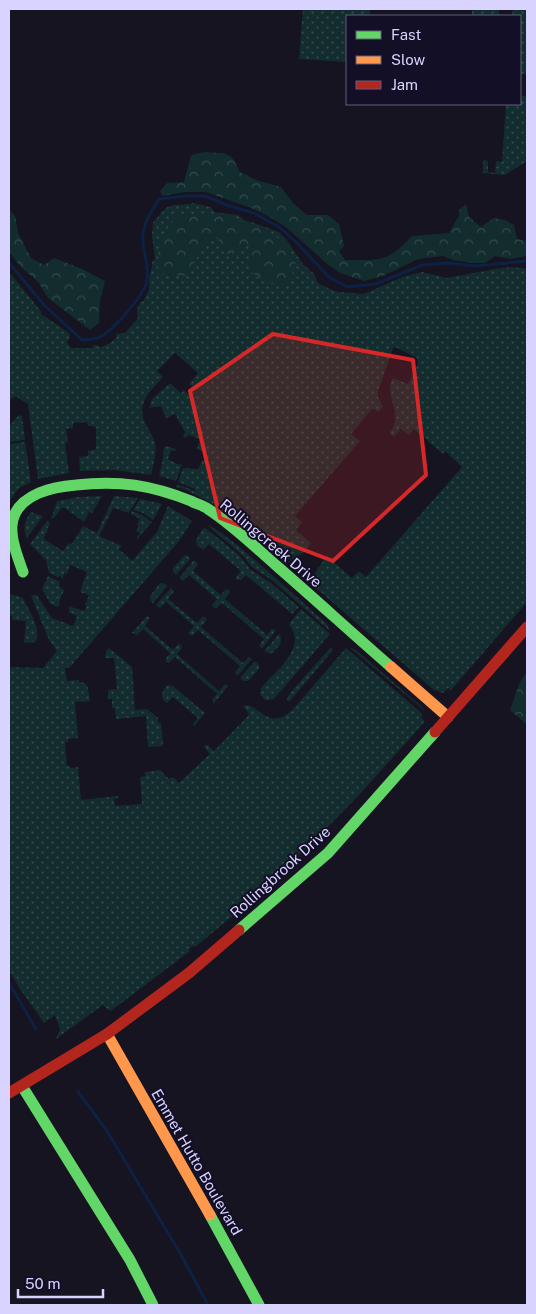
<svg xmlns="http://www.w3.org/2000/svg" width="536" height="1314" font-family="'Public Sans',sans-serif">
<defs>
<pattern id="grass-dots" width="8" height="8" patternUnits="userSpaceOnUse" patternTransform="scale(1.25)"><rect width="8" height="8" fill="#132c2d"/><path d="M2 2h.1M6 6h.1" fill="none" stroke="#354a4c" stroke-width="1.8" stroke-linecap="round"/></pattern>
<pattern id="forest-crowns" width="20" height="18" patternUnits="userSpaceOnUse" patternTransform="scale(1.25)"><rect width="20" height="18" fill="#132c2d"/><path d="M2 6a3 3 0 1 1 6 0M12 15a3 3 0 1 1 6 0" fill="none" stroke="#354a4c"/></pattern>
</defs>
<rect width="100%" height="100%" fill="#161421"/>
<path fill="url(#grass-dots)" d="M 303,9 L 370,9 L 370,16 L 347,16 L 347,62 L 299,59 Z
M 472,9 L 499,9 L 499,16 L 472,16 Z
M 513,9 L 527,9 L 527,74 L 520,74 L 520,16 L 512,16 Z
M 520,96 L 527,96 L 527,161 L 505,175 L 483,173 L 483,160 L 488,161 L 488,172 L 495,173 L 496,161 L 502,162 L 506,104 L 520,104 Z
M 193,203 L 211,207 L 214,212 L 238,215 L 246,221 L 254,223 L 279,232 L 286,239 L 303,264 L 314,274 L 318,283 L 332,290 L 339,292 L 364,294 L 402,277 L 422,272 L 447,278 L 494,269 L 513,267 L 527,269 L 527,602 L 452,689 L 448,692 L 450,689 L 448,688 L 443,693 L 434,690 L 316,588 C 309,576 320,566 327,556 L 352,578 L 359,571 L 366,577 L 462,467 L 445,451 L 443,454 L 414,429 L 409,435 L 401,429 L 394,437 L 389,433 C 406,415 382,395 393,378 L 408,384 L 418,364 L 417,358 L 395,347 L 393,348 L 378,392 L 378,397 L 383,407 L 378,412 L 374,409 L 372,409 L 351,434 L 360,441 L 295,516 L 302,522 L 296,530 L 311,543 C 303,553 294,564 280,557 L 224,510 L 226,507 L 223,506 L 221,508 L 184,489 L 176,487 L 177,484 L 195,491 L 195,489 L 178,482 L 183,468 L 198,469 L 203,460 L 205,460 L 208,453 L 197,449 L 200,439 L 188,435 L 186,438 L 183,437 L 185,432 L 175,414 L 166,418 L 161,406 L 149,408 L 152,399 L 170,383 L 181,393 L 184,390 L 190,396 L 195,390 L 189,384 L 198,373 L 175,353 L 157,371 L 163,377 C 150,391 135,404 146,425 C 149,431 153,436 155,443 C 157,453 153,465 151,475 L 115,470 L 80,471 L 79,457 L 88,456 L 88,451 L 96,449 L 96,428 L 94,426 L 88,426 L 87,422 L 73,423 L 73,428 L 66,429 L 68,442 L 65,443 L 69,473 L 38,479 L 28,404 L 15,396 L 10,400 L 9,399 L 9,272 L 41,311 L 41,314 L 69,333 L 70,337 L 67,342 L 71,348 L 92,348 L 95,345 L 101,347 L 110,343 L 117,337 L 116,334 L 125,333 L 138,318 C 136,312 137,308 140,303 L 143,301 C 152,288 148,287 150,274 C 151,269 153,267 152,262 L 155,259 L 152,236 L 153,222 C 158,218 162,210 168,207 C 176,203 185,206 193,203 Z
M 19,415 L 22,416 L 25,440 L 9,442 L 9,426 Z
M 25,442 L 31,482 L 19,488 L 9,502 L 9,444 Z
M 166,446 L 176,449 L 175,451 L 171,450 L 168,459 L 179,465 L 182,464 L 176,481 L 159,476 L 163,459 L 164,447 Z
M 102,496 L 92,513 L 89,512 L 84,522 L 65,508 L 62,508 L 54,518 L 51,519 L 57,501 L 78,497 Z
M 114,496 L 138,498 L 129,513 L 113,508 L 99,536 L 122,546 L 119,549 L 132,561 L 157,532 L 168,506 L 192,521 L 179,541 L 70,667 L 65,668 L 67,681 L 79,680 L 79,682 L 85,683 L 88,688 L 90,701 L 75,702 L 78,738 L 68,739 L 68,742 L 65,742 L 67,766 L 70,766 L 71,768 L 78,767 L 81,800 L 118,796 L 118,798 L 114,799 L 115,806 L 142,804 L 140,777 L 145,776 L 145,772 L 160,770 L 169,779 L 173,777 L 179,783 L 210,754 L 204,747 L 205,745 L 207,745 L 214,751 L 248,716 L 249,713 L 244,708 L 244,706 C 258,701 269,735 294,708 L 346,648 L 418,710 L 423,715 L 421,718 L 423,720 L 425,719 L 423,724 L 358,796 L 317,838 L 253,899 L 195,947 L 193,946 L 189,949 L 190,951 L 120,1004 L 110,1011 L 103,1005 L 56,1039 L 60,1029 L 55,1015 L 44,1023 L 20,989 L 9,970 L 9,667 L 43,668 L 57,651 L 49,640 L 31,596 L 36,594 L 52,618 L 73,626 L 77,616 L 69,612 L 69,606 L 84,611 L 87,606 L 85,605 L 89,595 L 80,592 L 87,572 L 70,565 L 67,574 L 64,573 L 63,579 L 60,576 L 58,577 L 49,573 L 46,560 L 30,544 L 48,520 L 50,524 L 47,529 L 48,530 L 44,537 L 44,539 L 63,551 L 69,543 L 72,544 L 83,526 L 97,533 Z
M 140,499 L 162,504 L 153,520 L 143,513 L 133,510 Z
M 132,511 L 142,515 L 152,522 L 136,540 L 140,533 L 136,531 L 139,526 L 137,525 L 140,519 L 131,514 Z
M 31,512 L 43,516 L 27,538 C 22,529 25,520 31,512 Z
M 207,525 C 222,527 308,608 327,624 L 330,631 L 273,581 L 252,567 L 241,554 Z
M 204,527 L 239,555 L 251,570 L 271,583 L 299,607 L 292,614 L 246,575 L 241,580 L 237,580 L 236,577 L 241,571 L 209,544 L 203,550 L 197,545 L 196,540 Z
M 185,555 L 191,558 L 176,575 L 173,571 L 173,568 Z
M 194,560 L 198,564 L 193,571 L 221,595 L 226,589 L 229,590 L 230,592 L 225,599 L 267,635 L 272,629 L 276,630 L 262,649 L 259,645 L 264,639 L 222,603 L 216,608 L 214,608 L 212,605 L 217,599 L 189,575 L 183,581 L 179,578 Z
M 48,576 L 60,582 L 59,586 L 64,590 L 59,602 L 60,605 L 57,607 L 50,603 L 42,589 Z
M 160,583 L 168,585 L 153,603 L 150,600 L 150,596 Z
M 171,588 L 174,591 L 168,599 L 197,623 L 202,617 L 205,617 L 207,620 L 201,627 L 243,663 L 249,657 L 252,659 L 237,676 L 235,673 L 240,666 L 198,630 L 192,636 L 188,633 L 194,626 L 166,602 L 160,608 L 156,605 Z
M 10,594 L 23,598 C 28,610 43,630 35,642 L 24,643 L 26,621 L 12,620 L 12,616 L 9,615 Z
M 301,609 L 330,634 L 274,699 L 270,700 L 265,700 L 260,694 L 261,688 C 276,670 308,648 289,624 Z
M 147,616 L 150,618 L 145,626 L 173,650 L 178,644 L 181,645 L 182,648 L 177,654 L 219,691 L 225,684 L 228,686 L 214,703 L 212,700 L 217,694 L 175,657 L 169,663 L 166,662 L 165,660 L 170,653 L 143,629 L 137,635 L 132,633 Z
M 279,634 C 285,642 277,648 271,654 L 264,651 Z
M 331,647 L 333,650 L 290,701 L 286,701 L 290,693 Z
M 349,647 L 356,650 L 421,706 L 425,711 Z
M 109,648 L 132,667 L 135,710 L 147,709 L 158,718 L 158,723 L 161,723 L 163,746 L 148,747 L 146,716 L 116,719 L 115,708 L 112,708 L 112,699 L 108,699 L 108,690 L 117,689 L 114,658 L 105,658 L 106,652 Z
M 255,661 L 259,665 L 259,669 L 248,681 L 243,681 L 240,678 Z
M 168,685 L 173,686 L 205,713 L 194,726 L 193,724 L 198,718 L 173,697 L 167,703 C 159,699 162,689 168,685 Z"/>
<path fill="url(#forest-crowns)" d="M 205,152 C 226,154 231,150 240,172 L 256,180 L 281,187 L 293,203 L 307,215 L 328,215 L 339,224 L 344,246 L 339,251 L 345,260 C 380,260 387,263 412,236 L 449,233 L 459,216 L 459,210 L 466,204 L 469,217 L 481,227 L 494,218 L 505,220 L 514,225 L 517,239 L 527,241 L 527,256 L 510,259 L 495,256 L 485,263 L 474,263 L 453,260 L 443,256 L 418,259 L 383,276 L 364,281 L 340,273 L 326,263 L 287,228 L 268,216 L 251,208 L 206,192 L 185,192 L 162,196 L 160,191 L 167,183 L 184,182 L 191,155 Z
M 9,209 L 15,216 L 18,233 L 31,258 L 44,265 L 54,258 L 82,269 L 105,281 L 100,301 L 99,323 L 90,330 L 48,298 L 38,282 L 20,266 L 9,252 Z
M 202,213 L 230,217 L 258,227 L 287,243 L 296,265 L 288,284 L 267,282 L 251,272 L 249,248 L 246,242 L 233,253 L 226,254 L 217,237 L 204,243 L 200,253 L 186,276 L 158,273 C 157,245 160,237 177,216 Z
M 527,671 L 527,725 L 510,710 L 520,682 Z"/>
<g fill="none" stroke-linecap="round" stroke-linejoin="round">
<path stroke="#0d2144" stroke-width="3" d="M 9,263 L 44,305 L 82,340 C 86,340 92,340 97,338 C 111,334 144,295 147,281 C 150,265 141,249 143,234 C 144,222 153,209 159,199 L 186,196 L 205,196 L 229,206 L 254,213 L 279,227 L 297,243 L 329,277 L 347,287 L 376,284 L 422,265 L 447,263 L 476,266 L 527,261
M 9,983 L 36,1029
M 78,1092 L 105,1128 L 116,1146 L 180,1253 L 208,1305"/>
<path stroke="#63d668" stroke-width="11" d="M 23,572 C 11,539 0,510 39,493 C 51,488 64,486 76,485 C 119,480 151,485 191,501 C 196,504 203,505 208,509 C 233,525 255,547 278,567 C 316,600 353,634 391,667
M 239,930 L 328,853 L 435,732
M 22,1086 L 130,1260 L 153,1305
M 210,1215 L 259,1305"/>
<path stroke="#ff974d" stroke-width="11" d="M 391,667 L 448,717
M 107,1034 L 210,1215"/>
<path stroke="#b3261e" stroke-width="11" d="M 435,732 L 527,627
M 9,1093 L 107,1034 L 189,973 L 239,930"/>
</g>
<path fill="#d62828" fill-opacity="0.2" stroke="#d62828" stroke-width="4" stroke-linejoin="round" d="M 273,334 L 413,360 L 426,475 L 333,561 L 220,518 L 190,391 Z"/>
<g text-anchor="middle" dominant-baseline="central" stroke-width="4" stroke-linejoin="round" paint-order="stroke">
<g font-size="15" fill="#d9d4ff" stroke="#130f26">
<text transform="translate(271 543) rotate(40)">Rollingcreek Drive</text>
<text transform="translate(280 872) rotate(-42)">Rollingbrook Drive</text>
<text transform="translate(197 1162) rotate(60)">Emmet Hutto Boulevard</text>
</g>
</g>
<rect width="536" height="1314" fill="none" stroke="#d9d4ff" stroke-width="20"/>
<rect x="346" y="15" width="175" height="90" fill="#130f26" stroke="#625e7d"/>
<rect x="356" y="31" width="25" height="8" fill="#63d668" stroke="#625e7d"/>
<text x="391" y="40" font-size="15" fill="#d9d4ff">Fast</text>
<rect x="356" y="56" width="25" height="8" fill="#ff974d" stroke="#625e7d"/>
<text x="391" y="65" font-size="15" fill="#d9d4ff">Slow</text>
<rect x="356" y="81" width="25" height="8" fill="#b3261e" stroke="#625e7d"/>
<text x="391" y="90" font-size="15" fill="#d9d4ff">Jam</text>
<path d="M18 1289v8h85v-8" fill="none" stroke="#d9d4ff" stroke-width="2.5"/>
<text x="25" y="1289" font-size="15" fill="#d9d4ff" stroke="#130f26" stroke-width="4" paint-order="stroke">50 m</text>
</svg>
